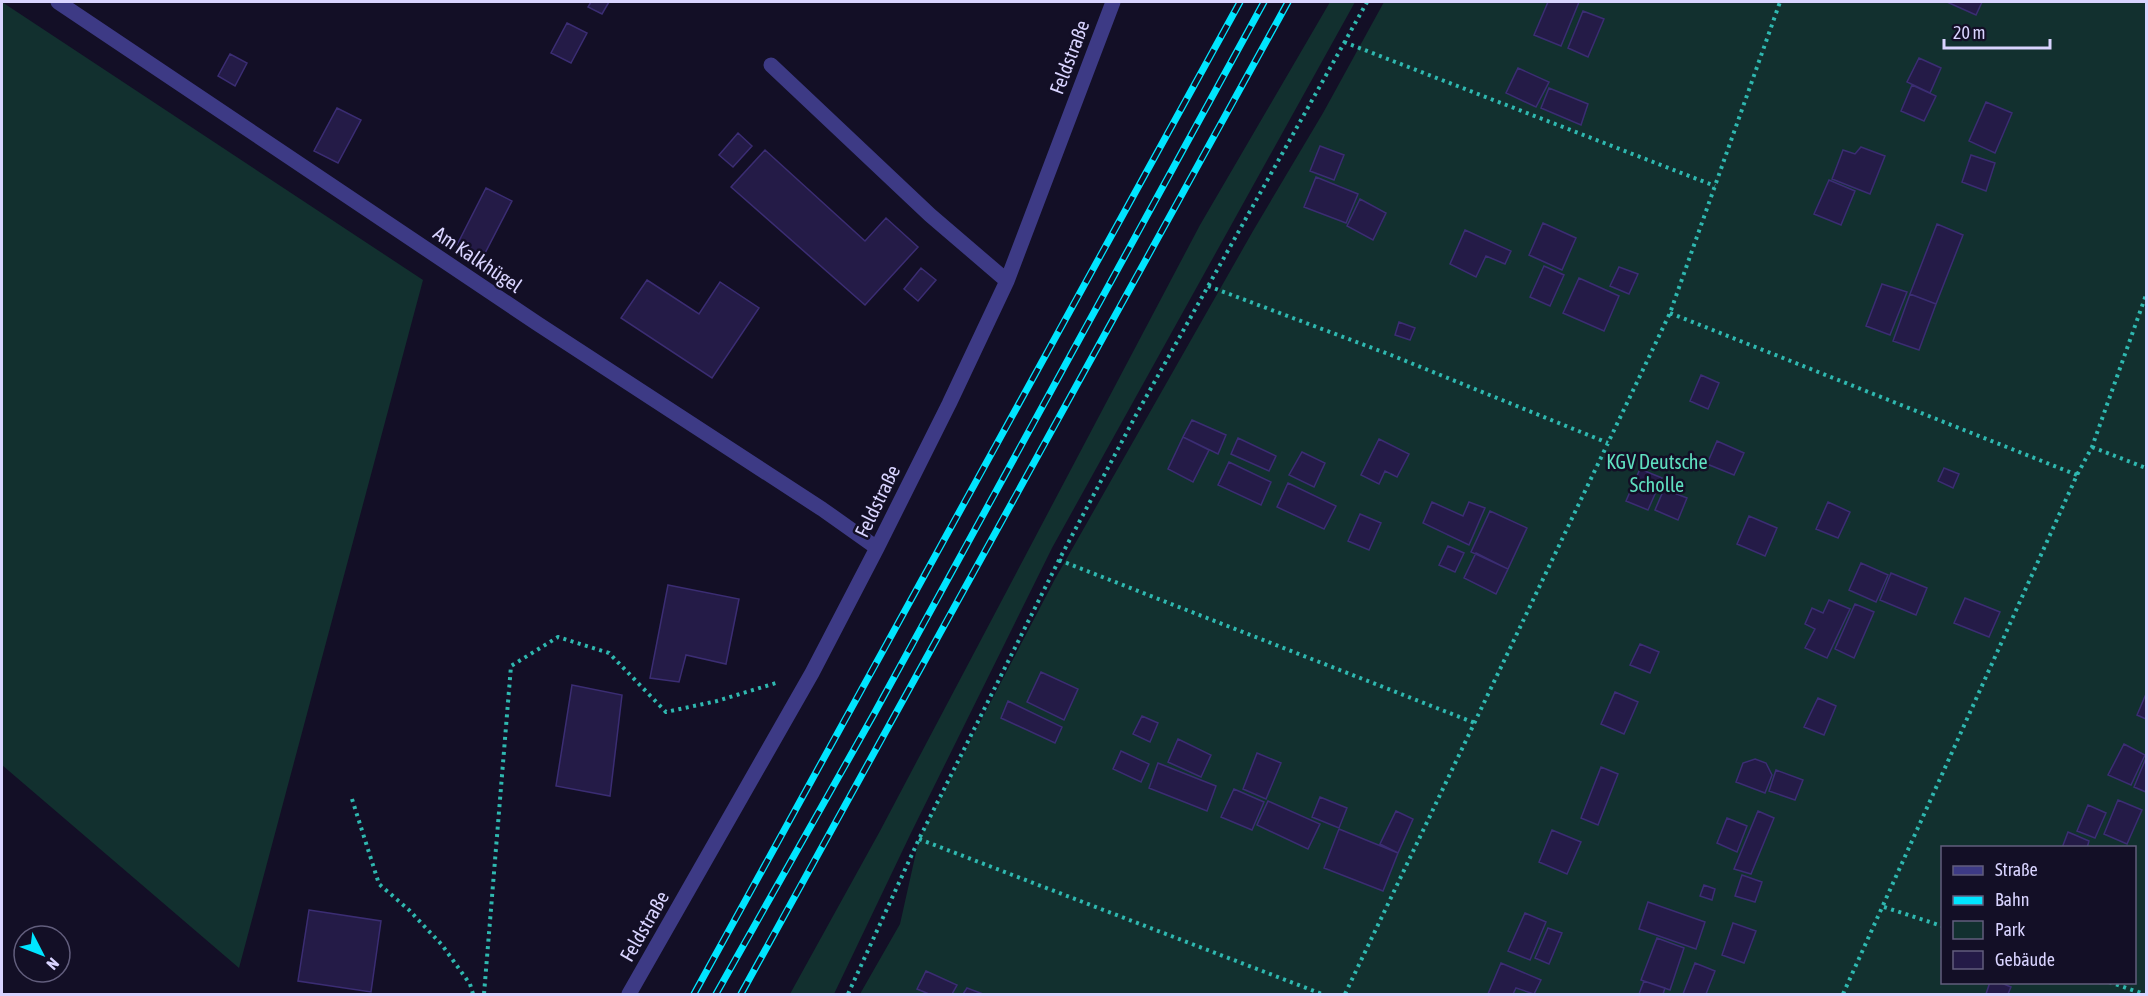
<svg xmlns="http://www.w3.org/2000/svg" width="2148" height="996" font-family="'Asap Condensed',sans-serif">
<rect width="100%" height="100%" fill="#130f26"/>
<path fill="#12302f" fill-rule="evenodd" d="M 2,2 L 423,280 L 239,968 L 2,765 Z
M 1330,2 L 1355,2 L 1052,548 L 910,835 L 834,994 L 790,994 L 880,831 L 1200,225 Z
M 1384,2 L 2146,2 L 2146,994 L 860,994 L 900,924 L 919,839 L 1055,579 L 1253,231 L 1323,113 ZM 1942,848 L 2134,848 L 2134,982 L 1942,982 Z"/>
<path fill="#241b47" stroke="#3b2d73" stroke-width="1.5" d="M 591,2 L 609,2 L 602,14 L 588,7 Z
M 1548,2 L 1579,2 L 1561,46 L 1534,35 Z
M 1947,2 L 1982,2 L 1976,15 Z
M 1583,11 L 1604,19 L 1588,57 L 1568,48 Z
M 567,23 L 587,33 L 571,63 L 551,53 Z
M 230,54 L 247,63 L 235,86 L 218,76 Z
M 1919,58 L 1941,68 L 1930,93 L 1907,82 Z
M 1518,68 L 1549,82 L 1536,107 L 1506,93 Z
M 1912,85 L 1936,96 L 1924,121 L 1901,111 Z
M 1549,88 L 1588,104 L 1581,125 L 1541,108 Z
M 1986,102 L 2012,113 L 1995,153 L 1969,141 Z
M 337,108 L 361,120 L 338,163 L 314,151 Z
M 738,133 L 752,146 L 733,167 L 719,155 Z
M 1320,146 L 1344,155 L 1334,180 L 1310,171 Z
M 1861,147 L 1885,156 L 1870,194 L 1832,179 L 1843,150 L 1855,154 Z
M 765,150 L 865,241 L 886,218 L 918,247 L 865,305 L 731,187 Z
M 1971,155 L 1995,163 L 1986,191 L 1962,182 Z
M 1316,177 L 1358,194 L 1346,223 L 1304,207 Z
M 1829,180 L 1855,191 L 1841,225 L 1814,214 Z
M 486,188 L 512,201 L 482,259 L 457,245 Z
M 1360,199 L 1386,213 L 1373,240 L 1347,226 Z
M 1543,223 L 1576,238 L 1562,270 L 1529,255 Z
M 1937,224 L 1963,235 L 1936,304 L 1910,294 Z
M 1465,230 L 1511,251 L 1505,264 L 1486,256 L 1476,277 L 1450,264 Z
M 1544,266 L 1564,275 L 1550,306 L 1530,297 Z
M 1619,267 L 1638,274 L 1629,294 L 1610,286 Z
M 921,268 L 936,280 L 918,301 L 904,289 Z
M 1579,278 L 1619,296 L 1604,331 L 1563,313 Z
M 647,280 L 699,314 L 720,282 L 759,308 L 712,378 L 621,318 Z
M 1882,284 L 1907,292 L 1890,335 L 1866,326 Z
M 1910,294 L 1936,304 L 1919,350 L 1893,341 Z
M 1399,322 L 1415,328 L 1410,340 L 1395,335 Z
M 1701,375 L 1719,383 L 1708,409 L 1690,401 Z
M 1192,420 L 1226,435 L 1218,454 L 1183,437 Z
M 1183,437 L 1209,450 L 1193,482 L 1168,469 Z
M 1238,438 L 1276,456 L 1269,471 L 1231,454 Z
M 1379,439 L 1409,454 L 1397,477 L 1385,471 L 1379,484 L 1361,475 Z
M 1717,441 L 1744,453 L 1734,475 L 1707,464 Z
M 1302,452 L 1325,463 L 1314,487 L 1289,475 Z
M 1229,462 L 1271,482 L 1261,505 L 1218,485 Z
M 1944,468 L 1959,474 L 1953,488 L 1938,481 Z
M 1640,469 L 1662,478 L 1648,510 L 1626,501 Z
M 1288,483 L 1336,506 L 1324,529 L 1277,507 Z
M 1664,489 L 1687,498 L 1678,520 L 1655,510 Z
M 1432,502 L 1463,516 L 1469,502 L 1485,508 L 1469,545 L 1423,523 Z
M 1828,502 L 1850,512 L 1838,538 L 1816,529 Z
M 1490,511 L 1527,528 L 1508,569 L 1471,552 Z
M 1360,514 L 1381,523 L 1369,550 L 1348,541 Z
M 1749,516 L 1777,528 L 1765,556 L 1737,544 Z
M 1448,546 L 1464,553 L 1455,572 L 1439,565 Z
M 1476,553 L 1508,569 L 1496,594 L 1464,578 Z
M 1861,563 L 1888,575 L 1876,602 L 1849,590 Z
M 1891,573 L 1927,588 L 1916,615 L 1880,600 Z
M 668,585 L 739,599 L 726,664 L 686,655 L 679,682 L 650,678 Z
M 1965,598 L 2000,612 L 1989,637 L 1954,623 Z
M 1829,600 L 1850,609 L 1827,658 L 1805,648 L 1815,629 L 1805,624 L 1812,608 L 1823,613 Z
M 1855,604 L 1874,612 L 1854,658 L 1835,649 Z
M 1640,644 L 1659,652 L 1650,673 L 1630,665 Z
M 1041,672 L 1078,689 L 1064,720 L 1027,702 Z
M 572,685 L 622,695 L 610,796 L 556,786 Z
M 1615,692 L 1638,702 L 1624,734 L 1601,724 Z
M 2146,694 L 2146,719 L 2137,715 Z
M 1818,698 L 1836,706 L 1824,735 L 1804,727 Z
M 1008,701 L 1062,727 L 1055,743 L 1001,718 Z
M 1142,716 L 1158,723 L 1150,742 L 1133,734 Z
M 1178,739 L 1211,755 L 1201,777 L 1168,762 Z
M 2124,744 L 2145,755 L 2131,785 L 2108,775 Z
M 1121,751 L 1149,764 L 1141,782 L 1113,769 Z
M 1257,753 L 1281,763 L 1266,799 L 1243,789 Z
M 2146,758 L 2146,792 L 2134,787 Z
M 1755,759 L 1766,763 L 1772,775 L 1765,793 L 1736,782 L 1743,763 Z
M 1158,763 L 1216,786 L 1207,811 L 1149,788 Z
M 1601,767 L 1618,774 L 1598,825 L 1581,818 Z
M 1776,770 L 1803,780 L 1795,800 L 1769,791 Z
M 1234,789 L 1264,802 L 1252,830 L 1221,817 Z
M 1320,797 L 1347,808 L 1339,828 L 1312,817 Z
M 2118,800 L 2142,810 L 2127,844 L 2104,834 Z
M 1268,801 L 1320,824 L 1308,849 L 1257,825 Z
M 2088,805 L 2106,813 L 2095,838 L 2077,831 Z
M 1396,811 L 1413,819 L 1398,853 L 1380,844 Z
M 1758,811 L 1774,818 L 1751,874 L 1734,869 Z
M 1727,818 L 1747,826 L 1737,852 L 1717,843 Z
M 1339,829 L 1398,853 L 1383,891 L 1324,868 Z
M 1552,830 L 1581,842 L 1567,874 L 1539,862 Z
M 2068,832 L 2089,841 L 2087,848 L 2062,848 Z
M 1742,875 L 1762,882 L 1755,902 L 1735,896 Z
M 1704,885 L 1715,889 L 1712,900 L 1700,896 Z
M 1648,902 L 1705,922 L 1696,949 L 1639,929 Z
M 309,910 L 381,921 L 371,992 L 298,981 Z
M 1525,913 L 1546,922 L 1530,960 L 1508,951 Z
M 1733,923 L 1756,931 L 1744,963 L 1722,955 Z
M 1548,928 L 1562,933 L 1549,964 L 1535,958 Z
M 1657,938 L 1684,948 L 1670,990 L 1641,980 Z
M 1501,963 L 1541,980 L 1534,994 L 1516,988 L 1513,994 L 1488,994 Z
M 1695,963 L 1715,971 L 1706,994 L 1683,994 Z
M 926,971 L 957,985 L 952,994 L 929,994 L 917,989 Z
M 1644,981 L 1665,988 L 1663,994 L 1639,994 Z
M 1990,982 L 1999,982 L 2011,987 L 2008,994 L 1986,994 Z
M 967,988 L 983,994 L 963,994 Z"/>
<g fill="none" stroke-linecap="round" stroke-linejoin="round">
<path stroke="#2fb8b0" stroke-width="4" stroke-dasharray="3 4.5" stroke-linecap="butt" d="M 1344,42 L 1715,186
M 1208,286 L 1391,355 L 1608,443
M 1670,313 L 2077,475
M 2092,447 L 2146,468
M 1059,560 L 1475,723
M 352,799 L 379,884 L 409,910 L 442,945 L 470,984 L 473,994
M 919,839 L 1322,994
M 1884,907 L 1942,926
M 2109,982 L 2144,994
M 484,994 L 511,666 L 558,637 L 609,653 L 666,712 L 717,701 L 776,683
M 848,994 L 919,839 L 1059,560 L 1136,415 L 1367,2
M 1345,994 L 1670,313 L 1780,2
M 1843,994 L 2077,475 L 2092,447 L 2146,295"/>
<path stroke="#3d3a85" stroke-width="15" d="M 58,2 L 538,324 L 822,509 L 877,548
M 771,65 L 930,215 L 1007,281
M 629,994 L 812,673 L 877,548 L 949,404 L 1007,281 L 1113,2"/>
<defs>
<path id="rail" d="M 694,994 L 1240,2
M 716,994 L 874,714 L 1264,2
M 741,994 L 1288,2"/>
</defs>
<use href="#rail" stroke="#00e5ff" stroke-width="7"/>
<use href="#rail" stroke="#130f26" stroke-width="4.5" stroke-dasharray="14" stroke-linecap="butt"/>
</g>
<g text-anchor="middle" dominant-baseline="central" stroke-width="5" stroke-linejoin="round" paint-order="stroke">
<g font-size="20" fill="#d9d4ff" stroke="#130f26">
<text transform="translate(1069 57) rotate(-69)">Feldstraße</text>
<text transform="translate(478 259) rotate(34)">Am Kalkhügel</text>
<text transform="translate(877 501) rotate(-64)">Feldstraße</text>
<text transform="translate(644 926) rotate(-60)">Feldstraße</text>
</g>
<g font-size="20" fill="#5fe0c0" stroke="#130f26">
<text x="1657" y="461">KGV Deutsche<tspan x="1657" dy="23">Scholle</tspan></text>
</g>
</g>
<rect width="2148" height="996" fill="none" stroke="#d9d4ff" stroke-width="6"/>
<rect x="1941" y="846" width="195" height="138" fill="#130f26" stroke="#625e7d" stroke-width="1.5"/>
<rect x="1953" y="866" width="30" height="9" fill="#3d3a85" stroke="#625e7d" stroke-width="1.5"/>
<text x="1995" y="876" font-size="18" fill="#d9d4ff">Straße</text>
<rect x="1953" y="896" width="30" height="9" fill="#00e5ff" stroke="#625e7d" stroke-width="1.5"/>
<text x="1995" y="906" font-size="18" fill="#d9d4ff">Bahn</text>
<rect x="1953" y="921" width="30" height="18" fill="#12302f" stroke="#625e7d" stroke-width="1.5"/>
<text x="1995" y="936" font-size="18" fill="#d9d4ff">Park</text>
<rect x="1953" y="951" width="30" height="18" fill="#241b47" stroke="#625e7d" stroke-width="1.5"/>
<text x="1995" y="966" font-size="18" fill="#d9d4ff">Gebäude</text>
<g transform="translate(42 954) rotate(132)"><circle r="28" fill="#130f26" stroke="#625e7d" stroke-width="1.5"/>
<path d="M0-4.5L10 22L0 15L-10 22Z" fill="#00e5ff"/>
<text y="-9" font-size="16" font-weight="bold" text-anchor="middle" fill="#d9d4ff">N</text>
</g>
<path d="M1944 39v9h106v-9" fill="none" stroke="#d9d4ff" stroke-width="3"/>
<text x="1953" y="39" font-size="18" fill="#d9d4ff" stroke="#130f26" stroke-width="4.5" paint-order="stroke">20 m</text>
</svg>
